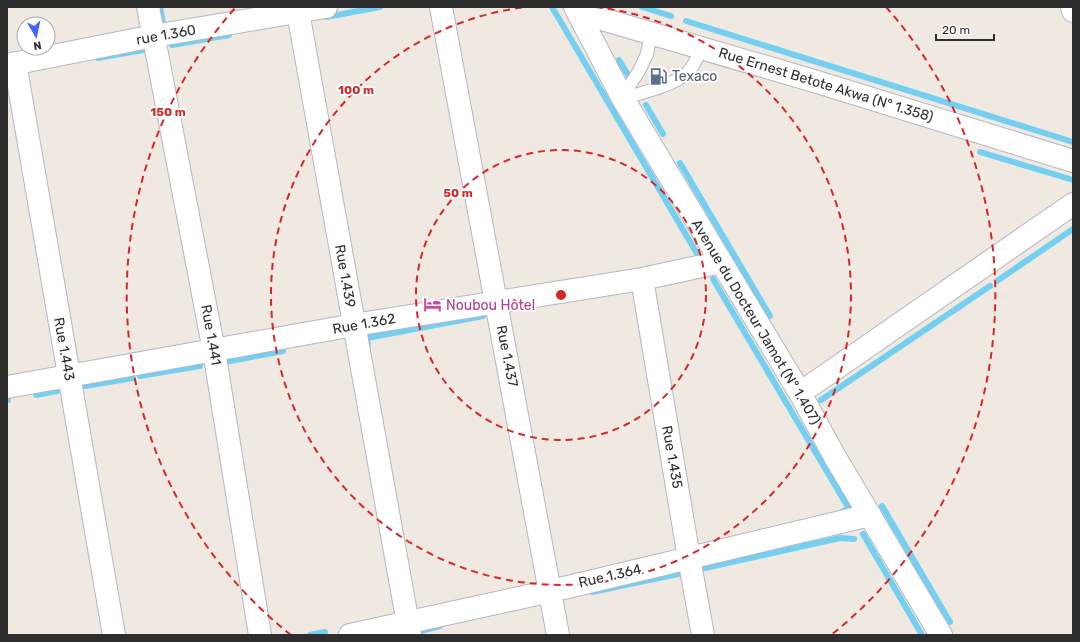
<svg xmlns="http://www.w3.org/2000/svg" width="1080" height="642" font-family="Rubik,sans-serif">
<rect width="100%" height="100%" fill="#efe9e1"/>
<g fill="none" stroke-linecap="round" stroke-linejoin="round">
<path stroke="#75cff0" stroke-width="6" d="M 160,7 L 163,24
M 552,7 L 699,257
M 642,7 L 671,16
M 326,17 L 380,7
M 686,21 L 1073,142
M 172,45 L 229,35
M 98,58 L 143,50
M 619,60 L 633,83
M 646,105 L 663,134
M 980,152 L 1073,180
M 680,163 L 770,316
M 713,279 L 848,507 L 847,509 L 842,512
M 997,281 L 1073,229
M 368,344 L 367,338 L 483,316
M 225,362 L 283,351
M 140,376 L 200,366
M 85,386 L 133,378
M 36,395 L 57,391
M 7,400 L 8,400
M 821,400 L 990,286
M 882,506 L 950,622
M 863,534 L 922,635
M 705,568 L 840,538 L 854,539
M 592,592 L 678,574
M 421,631 L 440,626
M 310,635 L 325,632"/>
<defs>
<path id="service" d="M 622,97 L 639,71 L 647,54 L 651,33
M 623,99 C 640,93 671,86 685,75 C 693,68 698,57 701,48"/>
<path id="minor" d="M 148,7 L 214,351 L 260,635
M 441,7 L 558,635
M 1072,7 L 1073,11
M 298,12 L 410,635
M 578,12 L 814,81 L 1073,161
M 15,63 L 114,635
M 7,65 L 154,36 L 326,7
M 642,279 L 689,558 L 703,635
M 7,387 L 354,325 L 642,279 L 721,262
M 800,393 L 1073,204
M 350,635 L 551,591 L 870,515"/>
<path id="secondary" d="M 575,7 L 622,97 L 800,393 L 835,457 L 941,635"/>
</defs>
<use href="#service" stroke="#b4b7c1" stroke-width="14"/>
<use href="#minor" stroke="#b4b7c1" stroke-width="24"/>
<use href="#secondary" stroke="#b4b7c1" stroke-width="24"/>
<use href="#service" stroke="#fff" stroke-width="12"/>
<use href="#minor" stroke="#fff" stroke-width="22"/>
<use href="#secondary" stroke="#fff" stroke-width="22"/>
</g>
<g fill="none" stroke="#d62828" stroke-width="2" stroke-dasharray="7 5">
<circle cx="561" cy="295" r="145"/>
<path d="M596 7A290 290 0 1 1 526 7"/>
<path d="M291 635A434 434 0 0 1 236 7M886 7A434 434 0 0 1 831 635"/>
</g>
<defs>
<symbol id="fuel-bare" viewBox="-9 -9 18 18"><path d="M-5.5-6h7V0h2V4h1.3V-2.5L3-4.5l.8-.8L6-3V5H2.5V1h-1V6h-7ZM-4.2-4.7v3.2H.2V-4.7Z" fill="#5c6f8a" stroke="#fff" stroke-width="2.5" paint-order="stroke"/></symbol>
<symbol id="hotel-bare" viewBox="-9 -9 18 18"><path d="M-6-4.5h1.5V1H6V5H4.5V3h-9V5H-6ZM-4 0a1.8 1.8 0 1 1 3.6 0ZM.5 0V-2.5h3Q6-2.5 6 0Z" fill="#d1479c" stroke="#fff" stroke-width="2.5" paint-order="stroke"/></symbol>
</defs>
<g fill-rule="evenodd">
<use href="#fuel-bare" x="646" y="64" width="25" height="25"/>
<use href="#hotel-bare" x="420" y="292" width="25" height="25"/>
</g>
<g text-anchor="middle" dominant-baseline="central" stroke-width="4" stroke-linejoin="round" paint-order="stroke">
<g font-size="14" fill="#2e2e2e" stroke="#fff">
<text transform="translate(166 35) rotate(-10)">rue 1.360</text>
<text transform="translate(826 85) rotate(17)">Rue Ernest Betote Akwa (N° 1.358)</text>
<text transform="translate(345 276) rotate(80)">Rue 1.439</text>
<text transform="translate(756 322) rotate(59)">Avenue du Docteur Jamot (N° 1.407)</text>
<text transform="translate(364 324) rotate(-10)">Rue 1.362</text>
<text transform="translate(211 335) rotate(80)">Rue 1.441</text>
<text transform="translate(64 349) rotate(80)">Rue 1.443</text>
<text transform="translate(507 356) rotate(79)">Rue 1.437</text>
<text transform="translate(672 457) rotate(80)">Rue 1.435</text>
<text transform="translate(610 576) rotate(-13)">Rue 1.364</text>
</g>
<g font-size="14" fill="#4e5e75" stroke="#fff" text-anchor="start">
<text x="672" y="76">Texaco</text>
</g>
<g font-size="14" fill="#b23c85" stroke="#fff" text-anchor="start">
<text x="446" y="305">Noubou Hôtel</text>
</g>
</g>
<circle cx="561" cy="295" r="6" fill="#d62828" stroke="#fff" stroke-width="2"/>
<g font-size="12" text-anchor="middle" font-weight="bold" fill="#d62828" stroke="#fff" stroke-width="4" stroke-linejoin="round" paint-order="stroke">
<text x="356" y="94">100 m</text>
<text x="168" y="116">150 m</text>
<text x="458" y="197">50 m</text>
</g>
<rect width="1080" height="642" fill="none" stroke="#2e2e2e" stroke-width="16"/>
<g transform="translate(36 36) rotate(171)"><circle r="19" fill="#ffffff" stroke="#ababab"/>
<path d="M0-3L7 15L0 10L-7 15Z" fill="#4264fb"/>
<text y="-6" font-size="11" font-weight="bold" text-anchor="middle" fill="#2e2e2e">N</text>
</g>
<path d="M936 34v6h58v-6" fill="none" stroke="#2e2e2e" stroke-width="2"/>
<text x="942" y="34" font-size="12" fill="#2e2e2e" stroke="#ffffff" stroke-width="3" paint-order="stroke">20 m</text>
</svg>
